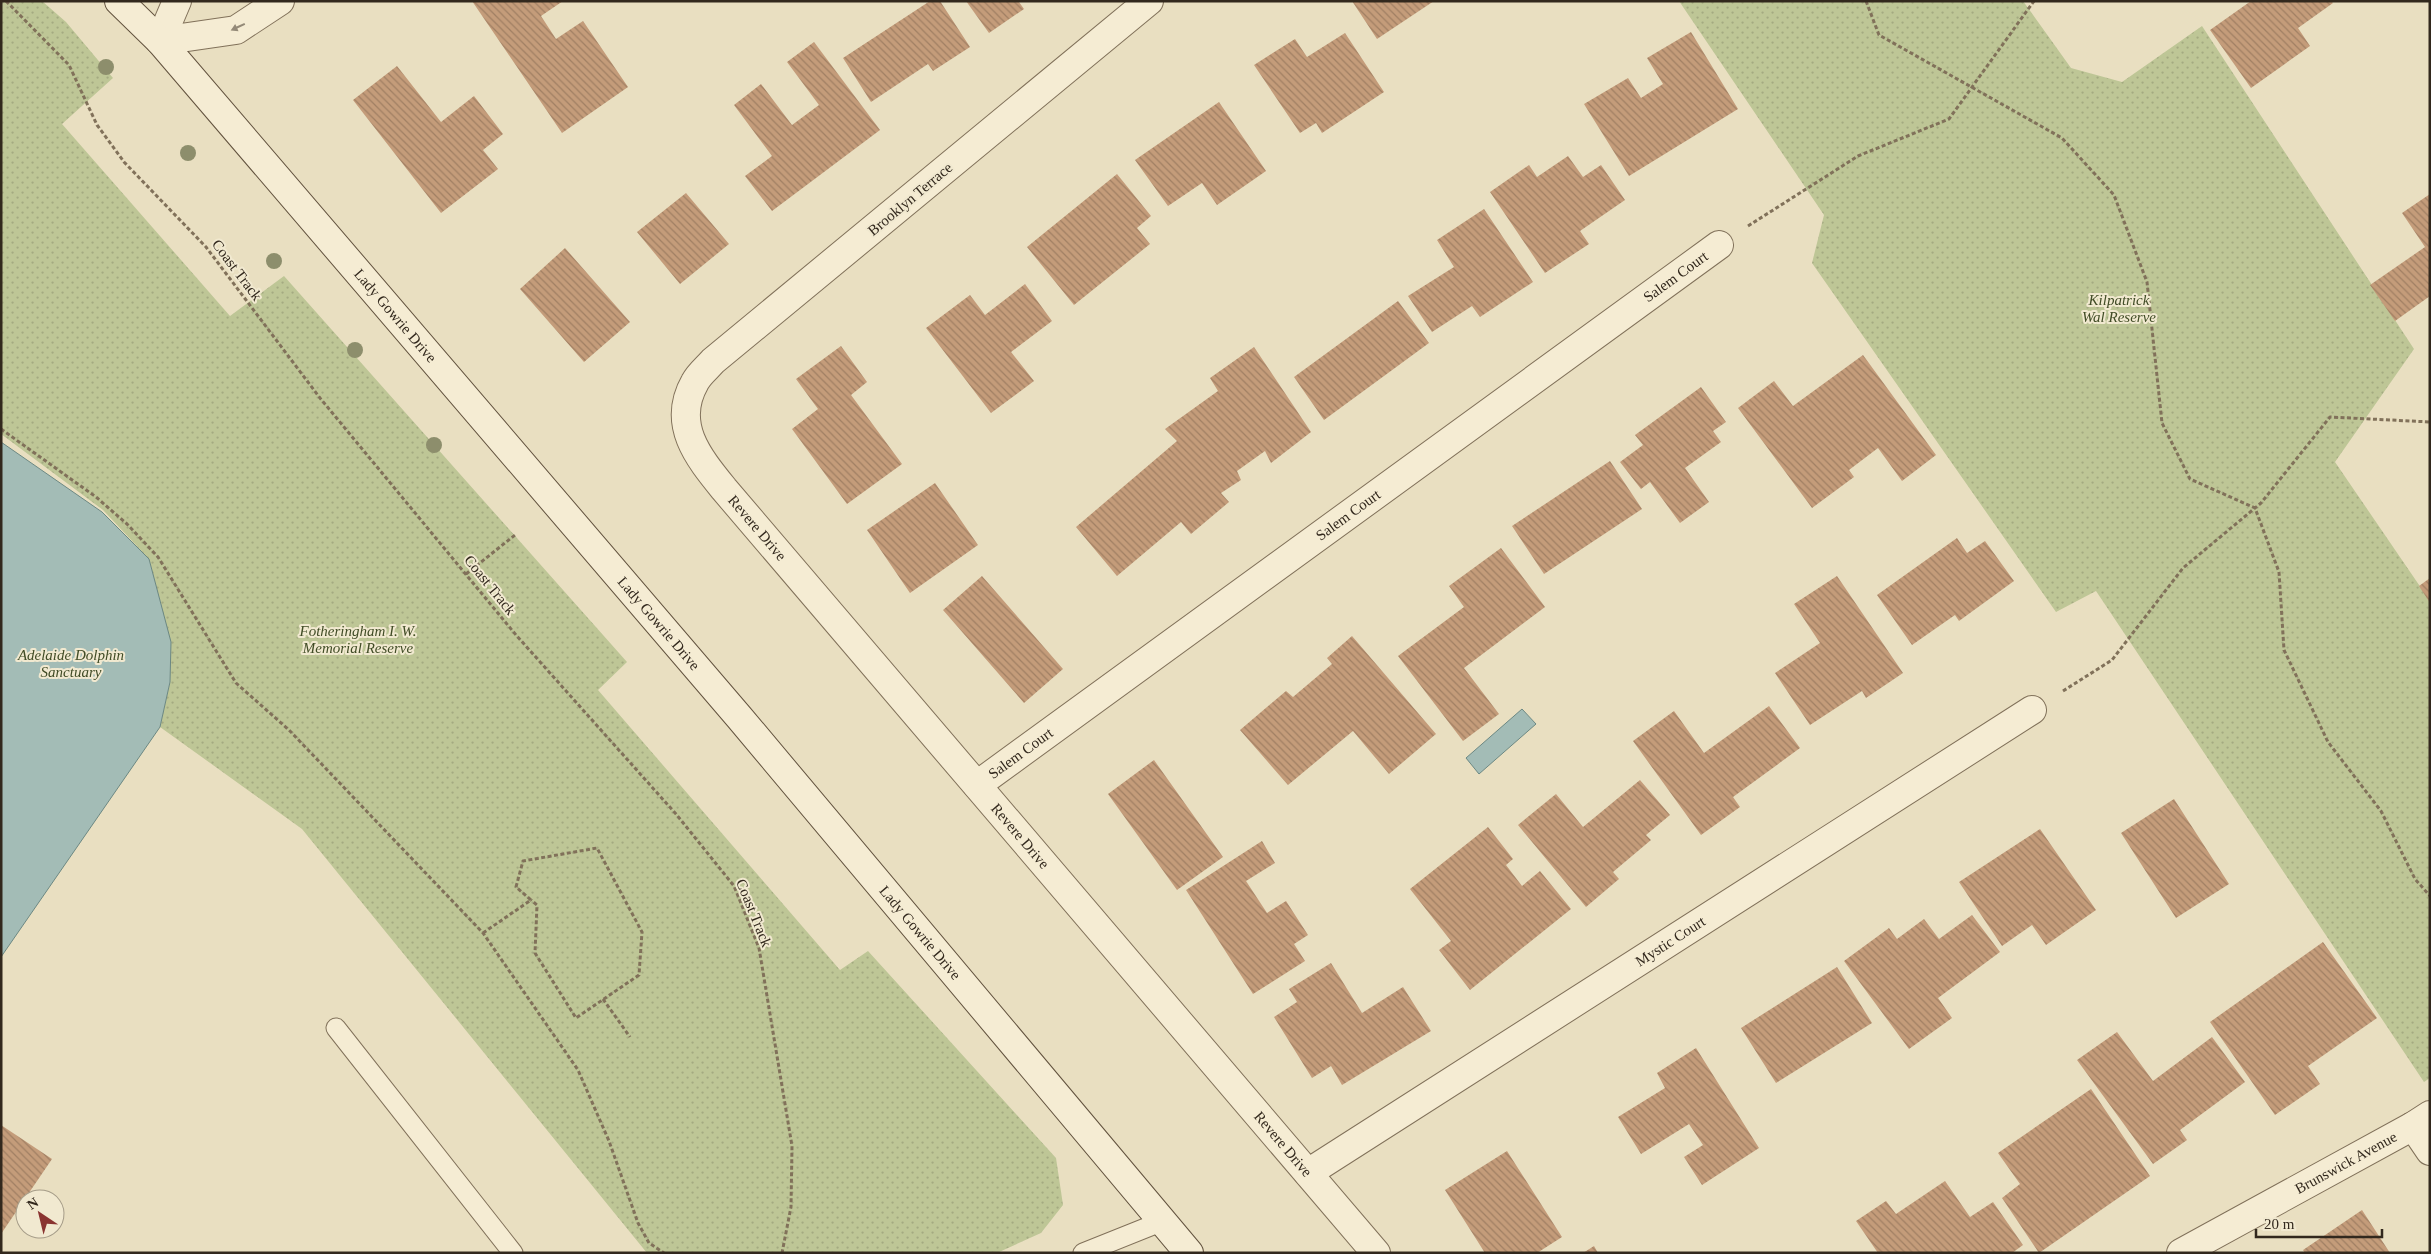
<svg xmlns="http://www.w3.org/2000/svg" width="2431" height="1254" font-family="Georgia,serif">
<defs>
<pattern id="park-dots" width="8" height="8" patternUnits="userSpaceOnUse" patternTransform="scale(1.25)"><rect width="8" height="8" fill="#bec696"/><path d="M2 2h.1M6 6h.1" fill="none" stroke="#a4aa81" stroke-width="1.8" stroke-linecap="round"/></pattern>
<pattern id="building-back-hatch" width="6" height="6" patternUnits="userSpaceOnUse" patternTransform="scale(1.25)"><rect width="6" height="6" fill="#c49c7a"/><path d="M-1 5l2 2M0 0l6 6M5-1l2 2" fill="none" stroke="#a07f63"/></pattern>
</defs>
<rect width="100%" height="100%" fill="#e9dfc1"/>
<path fill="url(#park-dots)" d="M 1,1 L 42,1 L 66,22 L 113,78 L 62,124 L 230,316 L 284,276 L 627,662 L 598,690 L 840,970 L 868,951 L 1056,1158 L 1063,1205 L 1041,1233 L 997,1253 L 647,1253 L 302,829 L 160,727 L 170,682 L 149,559 L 103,510 L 1,434 Z
M 1679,1 L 2023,1 L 2071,68 L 2122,82 L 2202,26 L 2414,349 L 2335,462 L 2430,601 L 2430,1078 L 2424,1082 L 2096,591 L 2056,612 L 1812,263 L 1824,215 Z"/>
<path fill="#a3bcb6" stroke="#6c8883" d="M 1,442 L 102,512 L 149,559 L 171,642 L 170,682 L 160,727 L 1,957 Z
M 1522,709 L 1536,724 L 1479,774 L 1466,758 Z"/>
<path fill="url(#building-back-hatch)" d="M 472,1 L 563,1 L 541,16 L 556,39 L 583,21 L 628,87 L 562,133 Z
M 930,1 L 940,1 L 970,47 L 933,71 L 928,64 L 871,102 L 843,58 Z
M 966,1 L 1021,1 L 1019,2 L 1024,9 L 989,33 Z
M 1352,1 L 1434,1 L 1377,39 Z
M 2251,1 L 2331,1 L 2333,3 L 2298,28 L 2310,46 L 2251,88 L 2210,30 Z
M 1691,32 L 1738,109 L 1629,176 L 1584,104 L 1628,78 L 1641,98 L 1663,84 L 1647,58 Z
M 1345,33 L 1384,92 L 1322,133 L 1316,123 L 1300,133 L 1254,65 L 1295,39 L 1307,57 Z
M 814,42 L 880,130 L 772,211 L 745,176 L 772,156 L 734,105 L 761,84 L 792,125 L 819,105 L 787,62 Z
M 397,66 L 441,122 L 474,96 L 503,134 L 483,150 L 498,169 L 441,213 L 353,100 Z
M 1219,102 L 1266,171 L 1217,205 L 1202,183 L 1168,206 L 1135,160 Z
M 1568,156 L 1583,177 L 1601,165 L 1625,200 L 1580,231 L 1589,244 L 1545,273 L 1490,192 L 1529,165 L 1537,177 Z
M 1117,174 L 1151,216 L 1137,228 L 1150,244 L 1074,305 L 1027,247 Z
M 686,193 L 729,244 L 680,284 L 637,232 Z
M 2430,194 L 2430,296 L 2395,321 L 2370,285 L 2425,247 L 2402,213 Z
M 1484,209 L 1533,282 L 1480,317 L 1472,306 L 1432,332 L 1408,296 L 1454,267 L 1437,240 Z
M 565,248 L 630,322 L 584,362 L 520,289 Z
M 1025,284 L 1052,321 L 1011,352 L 1034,381 L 991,413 L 926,328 L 970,295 L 985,315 Z
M 1398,301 L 1429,343 L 1324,420 L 1294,377 Z
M 841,346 L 867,382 L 851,395 L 902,464 L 847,504 L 792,429 L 818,409 L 796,379 Z
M 1254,347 L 1311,432 L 1271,463 L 1265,451 L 1237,471 L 1241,480 L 1221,493 L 1229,502 L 1191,534 L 1181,522 L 1117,576 L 1076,527 L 1177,441 L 1165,429 L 1218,391 L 1210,378 Z
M 1863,355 L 1936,455 L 1902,481 L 1878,448 L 1849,470 L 1854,477 L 1812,508 L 1738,408 L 1774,381 L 1793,406 Z
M 1701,387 L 1726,422 L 1713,431 L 1721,442 L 1685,468 L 1709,502 L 1680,523 L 1650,482 L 1641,489 L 1620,462 L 1643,445 L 1635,435 Z
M 1610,461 L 1642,509 L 1544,574 L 1512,526 Z
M 935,483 L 978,545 L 910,593 L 867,530 Z
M 1957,538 L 1967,553 L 1985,541 L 2014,581 L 1959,621 L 1955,615 L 1912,645 L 1877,595 Z
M 1501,548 L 1545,607 L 1464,668 L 1499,714 L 1463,741 L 1398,656 L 1464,607 L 1449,586 Z
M 982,576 L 1063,669 L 1024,703 L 943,610 Z
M 1837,576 L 1903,673 L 1866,698 L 1862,691 L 1810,725 L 1775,673 L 1820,643 L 1794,604 Z
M 2430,578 L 2430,603 L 2419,586 Z
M 1352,636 L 1436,734 L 1389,774 L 1353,731 L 1288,785 L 1240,730 L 1286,691 L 1293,697 L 1332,664 L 1327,658 Z
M 1769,706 L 1800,748 L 1733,797 L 1740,807 L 1701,835 L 1633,741 L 1674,711 L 1704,753 Z
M 1154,760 L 1223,857 L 1177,890 L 1108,794 Z
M 1640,780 L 1670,815 L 1646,835 L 1651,840 L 1613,872 L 1619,879 L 1586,907 L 1518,825 L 1556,794 L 1583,827 Z
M 2174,799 L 2229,884 L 2176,918 L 2121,833 Z
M 1488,827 L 1513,859 L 1506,865 L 1522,886 L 1540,871 L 1571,909 L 1470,990 L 1439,950 L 1451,941 L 1410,889 Z
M 2040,829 L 2096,910 L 2046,945 L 2032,925 L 2002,946 L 1959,882 Z
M 1262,841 L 1275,863 L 1246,881 L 1267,913 L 1286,901 L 1308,935 L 1294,944 L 1305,961 L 1253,994 L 1186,890 Z
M 1972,915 L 2000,952 L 1938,998 L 1952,1018 L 1909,1049 L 1844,961 L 1889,928 L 1897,939 L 1924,919 L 1939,939 Z
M 2323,942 L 2377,1018 L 2308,1066 L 2320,1084 L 2275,1115 L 2210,1022 Z
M 1331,963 L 1362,1013 L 1403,987 L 1431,1031 L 1342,1085 L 1331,1066 L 1312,1078 L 1274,1017 L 1297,1002 L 1289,989 Z
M 1837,967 L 1872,1023 L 1776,1083 L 1741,1028 Z
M 2117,1032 L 2153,1081 L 2212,1037 L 2245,1082 L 2180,1130 L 2187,1140 L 2153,1164 L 2077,1060 Z
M 1696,1048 L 1759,1148 L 1702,1185 L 1684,1157 L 1703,1145 L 1689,1124 L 1641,1154 L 1618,1117 L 1665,1088 L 1657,1073 Z
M 2091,1089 L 2150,1176 L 2039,1253 L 2002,1198 L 2020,1184 L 1998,1153 Z
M 1,1125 L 52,1159 L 1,1234 Z
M 1507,1151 L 1562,1237 L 1537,1253 L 1485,1253 L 1445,1190 Z
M 1945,1181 L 1970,1217 L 1993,1202 L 2023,1245 L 2012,1253 L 1878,1253 L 1856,1221 L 1886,1201 L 1896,1214 Z
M 2362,1210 L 2390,1253 L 2305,1253 L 2303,1250 Z
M 1594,1246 L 1598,1253 L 1583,1253 Z"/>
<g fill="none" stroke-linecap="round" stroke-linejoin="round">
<defs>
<path id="service" d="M 336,1028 L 513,1253
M 1083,1253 L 1163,1221"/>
<g id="minor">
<path id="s1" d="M 1149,1 L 713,361 C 707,368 699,374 695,382 C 671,424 698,457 724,489 L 1376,1253"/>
<path id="s2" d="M 977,785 L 1719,245"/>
<path d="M 2413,1126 L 2430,1151"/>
<path id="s3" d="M 1308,1173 L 2032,710"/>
<path id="s4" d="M 2181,1253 L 2413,1126 L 2430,1115"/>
</g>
<path id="tertiary" d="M 160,41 L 236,30 L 280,1
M 160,41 L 177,1"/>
<g id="secondary">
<path id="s5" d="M 119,1 L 160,41 L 739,717 L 1189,1253"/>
</g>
</defs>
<use href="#service" stroke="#81715a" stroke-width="21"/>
<use href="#minor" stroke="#81715a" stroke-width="30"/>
<use href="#tertiary" stroke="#81715a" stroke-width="30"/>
<use href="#secondary" stroke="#62523e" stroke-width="30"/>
<path stroke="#81715a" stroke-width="3" stroke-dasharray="4 2.5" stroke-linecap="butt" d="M 6,1 L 69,65 L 97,125 L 124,162 L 206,247 L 320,398 L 516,635 L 676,814 L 734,886 L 759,948 L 792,1146 L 791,1207 L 782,1253
M 1866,1 L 1879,35 L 2062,138 L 2114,195 L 2147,282 L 2162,423 L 2190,479 L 2255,508 L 2279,572 L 2284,650 L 2328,742 L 2381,811 L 2415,879 L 2430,896
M 1748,226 L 1858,156 L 1949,119 L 2034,1
M 1,429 L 96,497 L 127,524 L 158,557 L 236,683 L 289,730 L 483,933 L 578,1070 L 609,1141 L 638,1223 L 649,1243 L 664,1253
M 466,574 L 515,535
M 2063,691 L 2112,660 L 2183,568 L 2261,503 L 2330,417 L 2430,422
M 483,933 L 531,900 L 516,887 L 523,861 L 597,848 L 642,932 L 639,975 L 576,1018 L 535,953 L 537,905 L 531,900
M 603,999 L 630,1037"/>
<use href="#service" stroke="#f5ecd3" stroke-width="19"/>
<use href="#minor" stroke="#f5ecd3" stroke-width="28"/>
<use href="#tertiary" stroke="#f5ecd3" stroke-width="28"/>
<use href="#secondary" stroke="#f5ecd3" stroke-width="28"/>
</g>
<g fill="#8d8e6c">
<circle cx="106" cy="67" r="8"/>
<circle cx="188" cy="153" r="8"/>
<circle cx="274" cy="261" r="8"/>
<circle cx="355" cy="350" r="8"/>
<circle cx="434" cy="445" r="8"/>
</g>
<defs><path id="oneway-solid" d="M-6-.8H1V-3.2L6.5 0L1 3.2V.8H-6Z" transform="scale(1.25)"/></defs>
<use fill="#948a78" href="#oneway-solid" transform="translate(238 27) rotate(155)"/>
<g text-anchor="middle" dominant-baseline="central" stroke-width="4" stroke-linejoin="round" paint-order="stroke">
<g font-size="15" fill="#32281d" stroke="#f1e9d0">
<text transform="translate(910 199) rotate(-40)">Brooklyn Terrace</text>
<text transform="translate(237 270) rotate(53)">Coast Track</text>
<text stroke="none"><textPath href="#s2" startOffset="864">Salem Court</textPath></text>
<text stroke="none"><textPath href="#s5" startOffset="419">Lady Gowrie Drive</textPath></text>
<text stroke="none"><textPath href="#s2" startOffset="459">Salem Court</textPath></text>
<text stroke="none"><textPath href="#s1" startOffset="764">Revere Drive</textPath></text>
<text transform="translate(490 585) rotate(51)">Coast Track</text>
<text stroke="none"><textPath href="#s5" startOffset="824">Lady Gowrie Drive</textPath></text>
<text stroke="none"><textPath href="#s2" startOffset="54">Salem Court</textPath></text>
<text stroke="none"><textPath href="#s1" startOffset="1169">Revere Drive</textPath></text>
<text transform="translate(754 913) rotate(68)">Coast Track</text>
<text stroke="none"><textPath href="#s5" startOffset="1229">Lady Gowrie Drive</textPath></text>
<text stroke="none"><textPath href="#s3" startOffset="430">Mystic Court</textPath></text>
<text stroke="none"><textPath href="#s1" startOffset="1574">Revere Drive</textPath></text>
<text stroke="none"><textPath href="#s4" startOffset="188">Brunswick Avenue</textPath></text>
</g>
<g font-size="15" font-style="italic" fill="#414c26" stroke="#f1e9d0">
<text x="2119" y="300">Kilpatrick<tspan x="2119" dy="17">Wal Reserve</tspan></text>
<text x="358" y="631">Fotheringham I. W.<tspan x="358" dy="17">Memorial Reserve</tspan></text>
<text x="71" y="655">Adelaide Dolphin<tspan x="71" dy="17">Sanctuary</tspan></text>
</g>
</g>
<rect width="2431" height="1254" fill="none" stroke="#32281d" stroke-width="5"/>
<g transform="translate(40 1214) rotate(325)"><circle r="24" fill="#f1e9d0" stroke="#a59c88"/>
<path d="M0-4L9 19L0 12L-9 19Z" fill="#8a3430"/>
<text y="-8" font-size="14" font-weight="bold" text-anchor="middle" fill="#32281d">N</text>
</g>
<path d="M2256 1229v8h126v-8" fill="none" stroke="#32281d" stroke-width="2.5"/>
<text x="2264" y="1229" font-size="15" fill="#32281d" stroke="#f1e9d0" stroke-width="4" paint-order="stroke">20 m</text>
</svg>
